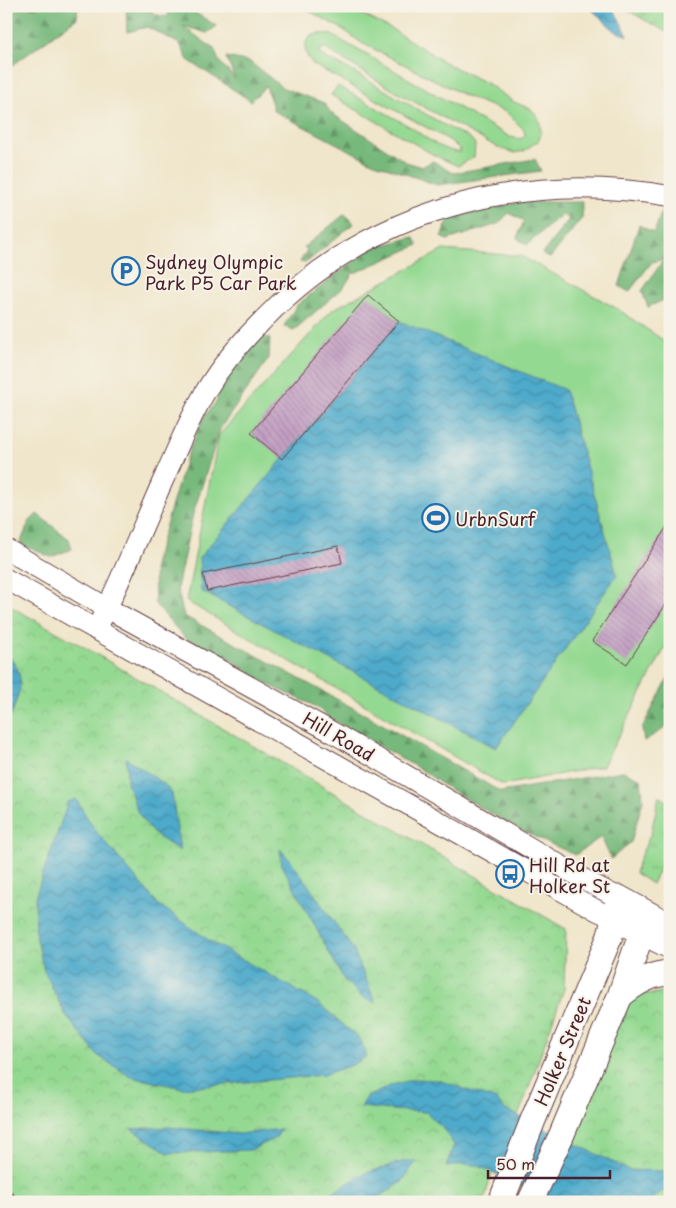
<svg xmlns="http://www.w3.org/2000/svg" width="676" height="1208" font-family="'Playpen Sans',sans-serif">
<defs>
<pattern id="grass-tufts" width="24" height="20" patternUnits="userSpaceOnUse" patternTransform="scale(1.25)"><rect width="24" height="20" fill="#94d992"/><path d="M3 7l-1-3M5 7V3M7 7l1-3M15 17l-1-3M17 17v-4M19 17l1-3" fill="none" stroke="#81ba7e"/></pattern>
<pattern id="forest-firs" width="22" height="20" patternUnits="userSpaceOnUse" patternTransform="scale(1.25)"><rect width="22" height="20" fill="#77b97c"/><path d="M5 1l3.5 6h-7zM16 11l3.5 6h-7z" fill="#649666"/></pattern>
<pattern id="wetland-marsh" width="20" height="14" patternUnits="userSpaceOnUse" patternTransform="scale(1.25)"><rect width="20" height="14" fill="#94d992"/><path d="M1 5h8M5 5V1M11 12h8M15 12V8" fill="none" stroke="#81ba7e"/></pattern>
<pattern id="park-crowns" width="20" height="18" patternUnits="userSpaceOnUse" patternTransform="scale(1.25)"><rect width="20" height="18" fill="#94d992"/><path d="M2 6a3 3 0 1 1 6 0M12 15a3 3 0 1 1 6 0" fill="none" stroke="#81ba7e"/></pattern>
<pattern id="water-waves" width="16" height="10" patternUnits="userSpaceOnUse" patternTransform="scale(1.25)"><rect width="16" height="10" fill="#4daacb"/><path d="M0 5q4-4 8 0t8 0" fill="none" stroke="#428aa5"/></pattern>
<pattern id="building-back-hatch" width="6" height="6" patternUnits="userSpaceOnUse" patternTransform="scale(1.25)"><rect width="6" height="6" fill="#c19cc2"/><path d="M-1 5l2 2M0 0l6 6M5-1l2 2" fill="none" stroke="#9f7f9e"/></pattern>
</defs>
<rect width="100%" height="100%" fill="#f7f3e8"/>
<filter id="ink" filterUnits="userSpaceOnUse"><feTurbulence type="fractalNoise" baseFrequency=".02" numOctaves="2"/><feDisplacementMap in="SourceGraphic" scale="10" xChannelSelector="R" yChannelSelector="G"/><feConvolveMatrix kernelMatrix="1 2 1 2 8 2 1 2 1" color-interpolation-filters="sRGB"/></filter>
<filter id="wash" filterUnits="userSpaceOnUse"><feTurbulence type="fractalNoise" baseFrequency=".0096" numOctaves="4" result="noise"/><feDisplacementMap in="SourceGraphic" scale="20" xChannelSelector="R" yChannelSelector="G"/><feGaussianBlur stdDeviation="1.12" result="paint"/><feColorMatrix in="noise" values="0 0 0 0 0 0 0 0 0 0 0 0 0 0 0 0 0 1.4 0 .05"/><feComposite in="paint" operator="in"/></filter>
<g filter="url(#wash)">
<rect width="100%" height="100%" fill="#f0e6cb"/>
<path fill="url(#grass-tufts)" stroke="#6f7c5e" d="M 659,796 L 670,803 L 670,846 L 652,884 L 635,873 L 639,860 L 651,833 Z"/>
<path fill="url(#forest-firs)" stroke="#606c54" d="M 24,6 L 78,6 L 77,18 L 6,70 L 6,14 Z
M 126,6 L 152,6 L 153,14 L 168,17 L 169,6 L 184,6 L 217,26 L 207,33 L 183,26 L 214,49 L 219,61 L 235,79 L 226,57 L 250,62 L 283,88 L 324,103 L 331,113 L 406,162 L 422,167 L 433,161 L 453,173 L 535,159 L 541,171 L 437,185 L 372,162 L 274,111 L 266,86 L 251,101 L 188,60 L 180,44 L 147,27 L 127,32 Z
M 522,202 L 583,202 L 582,218 L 550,258 L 542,254 L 569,219 L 562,214 L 527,245 L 517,238 L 524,221 L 509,213 L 498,224 L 447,240 L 441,237 L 450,217 Z
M 665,202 L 670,203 L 670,295 L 668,298 L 648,307 L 642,291 L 664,259 L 652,262 L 629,292 L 619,286 L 639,225 L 654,233 Z
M 345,214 L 354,223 L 307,262 L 300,262 L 307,250 L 304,247 Z
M 413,237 L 418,245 L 352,274 L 344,287 L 293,331 L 284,326 L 297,305 L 370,249 Z
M 260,335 L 270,339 L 269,358 L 220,429 L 193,514 L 177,588 L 184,616 L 366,715 L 501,792 L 623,771 L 641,779 L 643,800 L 631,842 L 611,859 L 601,837 L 575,855 L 518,829 L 443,785 L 425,772 L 332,719 L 315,706 L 269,685 L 228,658 L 186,639 L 155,604 L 154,565 L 186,458 L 203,418 L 217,401 L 217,389 Z
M 37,514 L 69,539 L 72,549 L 51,557 L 20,544 L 29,522 Z
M 670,675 L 670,725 L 644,741 L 642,728 Z"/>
<path fill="url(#wetland-marsh)" stroke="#6f7c5e" d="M 620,6 L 670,6 L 670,34 Z"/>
<path fill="url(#park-crowns)" stroke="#6f7c5e" d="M 6,604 L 84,647 L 566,929 L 564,989 L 525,1099 L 489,1182 L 484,1202 L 6,1202 Z
M 670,992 L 670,1202 L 545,1202 L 620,996 Z"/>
<path fill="#94d992" stroke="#6f7c5e" d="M 300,6 L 344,6 L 390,28 L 444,62 L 488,84 L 514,102 L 531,109 L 538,117 L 540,124 L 541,133 L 539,140 L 524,151 L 515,153 L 499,148 L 398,93 L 336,55 L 324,48 L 321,49 L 319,53 L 324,57 L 352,71 L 453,130 L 470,138 L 475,144 L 474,157 L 458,166 L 434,155 L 331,95 L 338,86 L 414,129 C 425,138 447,153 460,152 L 460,149 L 449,140 L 314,65 C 296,47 307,28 332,35 L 510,137 C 517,138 521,141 525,135 L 524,130 L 506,112 L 468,97 L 360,42 L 344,30 Z
M 443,250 L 521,256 L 616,308 L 670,345 L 670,638 L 603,766 L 503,785 L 186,601 L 219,435 L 332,310 Z"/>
<path fill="url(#water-waves)" stroke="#4c647b" d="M 588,6 L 610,6 L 613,8 L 628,36 L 615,31 Z
M 399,321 L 565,390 L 617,575 L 496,748 L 201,591 L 199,558 Z
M 6,653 C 28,677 20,689 11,716 L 6,711 Z
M 126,758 L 164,784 L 172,793 L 180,851 L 153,833 L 138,813 L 127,782 Z
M 76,799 L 94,829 L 158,904 L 210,941 L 317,1002 L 360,1039 L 367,1056 L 352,1065 L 323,1075 L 182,1088 L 131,1077 L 97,1055 L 66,1016 L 44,971 L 36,935 L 35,897 L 68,802 Z
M 280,849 L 291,861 L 353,949 L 376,1003 L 364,998 L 344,980 L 282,865 Z
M 415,1079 L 438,1080 L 497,1100 L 504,1109 L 629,1170 L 665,1171 L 670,1173 L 670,1186 L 647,1202 L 553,1202 L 477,1165 L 463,1164 L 446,1167 L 454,1145 L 442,1127 L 426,1112 L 391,1110 L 361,1107 L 367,1097 L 392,1085 Z
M 169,1127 L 239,1134 L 281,1129 L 276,1138 L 251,1150 L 168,1153 L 131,1129 Z
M 405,1161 L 416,1161 L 402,1182 L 373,1201 L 346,1202 L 329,1195 L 363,1174 Z"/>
<g id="blocks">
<path fill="url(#building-back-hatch)" d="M 368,295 L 399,321 L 282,459 L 251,433 Z
M 670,522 L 670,598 L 627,664 L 592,641 Z
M 338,546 L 342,563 L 207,591 L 203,574 Z"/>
</g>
</g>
<g filter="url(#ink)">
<use href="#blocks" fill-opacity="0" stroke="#633d43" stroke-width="1"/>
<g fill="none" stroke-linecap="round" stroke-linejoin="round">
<defs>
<path id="minor" d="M 6,549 L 107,608 L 332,732 L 592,884 L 619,898
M 6,579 L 598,911 L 614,918
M 96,630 C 122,580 142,527 165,476 C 178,447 190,417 207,389 C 222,364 241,342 262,321 C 369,209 519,170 670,196"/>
<path id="major" d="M 628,925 L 670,946
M 620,996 C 634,984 651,973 670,973
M 501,1202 L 533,1120 L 610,936 L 619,898 L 670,926
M 530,1202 L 562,1134 L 620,996 L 648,914"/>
</defs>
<use href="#minor" stroke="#633d43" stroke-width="22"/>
<use href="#major" stroke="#633d43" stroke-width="27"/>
<use href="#minor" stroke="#fff" stroke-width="20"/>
<use href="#major" stroke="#fff" stroke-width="25"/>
<path stroke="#4a1f2b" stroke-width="4" d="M 6,1188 L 18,1202"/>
</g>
</g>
<defs>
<symbol id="parking-ring" viewBox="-11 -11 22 22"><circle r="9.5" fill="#f7f3e8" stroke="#1f6fb2" stroke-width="1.5"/><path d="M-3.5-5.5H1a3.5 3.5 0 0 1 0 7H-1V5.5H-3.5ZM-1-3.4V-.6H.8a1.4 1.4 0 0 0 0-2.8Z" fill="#1f6fb2"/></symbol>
<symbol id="stadium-ring" viewBox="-11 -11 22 22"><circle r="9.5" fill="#f7f3e8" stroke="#1f6fb2" stroke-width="1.5"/><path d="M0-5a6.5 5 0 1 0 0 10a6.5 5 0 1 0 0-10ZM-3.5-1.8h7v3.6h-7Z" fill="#1f6fb2"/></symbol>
<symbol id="bus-ring" viewBox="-11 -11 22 22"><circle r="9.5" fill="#f7f3e8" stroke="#1f6fb2" stroke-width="1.5"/><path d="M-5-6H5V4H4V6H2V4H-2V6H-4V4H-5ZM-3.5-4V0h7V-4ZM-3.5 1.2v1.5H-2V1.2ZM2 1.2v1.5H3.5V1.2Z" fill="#1f6fb2"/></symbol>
</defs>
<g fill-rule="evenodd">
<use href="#parking-ring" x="110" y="255" width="32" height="32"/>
<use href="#stadium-ring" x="420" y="502" width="32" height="32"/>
<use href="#bus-ring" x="494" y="858" width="32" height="32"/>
</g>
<g text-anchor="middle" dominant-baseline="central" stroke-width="4" stroke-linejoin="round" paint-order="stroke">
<g font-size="18" fill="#4a1f2b" stroke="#f7f3e8" text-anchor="start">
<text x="145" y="261">Sydney Olympic<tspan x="145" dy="21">Park P5 Car Park</tspan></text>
<text x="455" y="518">UrbnSurf</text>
<text x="529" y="864">Hill Rd at<tspan x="529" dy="21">Holker St</tspan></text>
</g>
<g font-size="18" fill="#4a1f2b" stroke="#f7f3e8">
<text transform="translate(339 736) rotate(30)">Hill Road</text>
<text transform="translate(562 1051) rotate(-67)">Holker Street</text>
</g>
</g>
<rect width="676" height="1208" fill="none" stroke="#f7f3e8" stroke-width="25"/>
<path d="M488 1170v8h122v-8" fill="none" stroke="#4a1f2b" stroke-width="2.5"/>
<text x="496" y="1170" font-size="15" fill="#4a1f2b" stroke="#f7f3e8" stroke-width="4" paint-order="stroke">50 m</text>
</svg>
